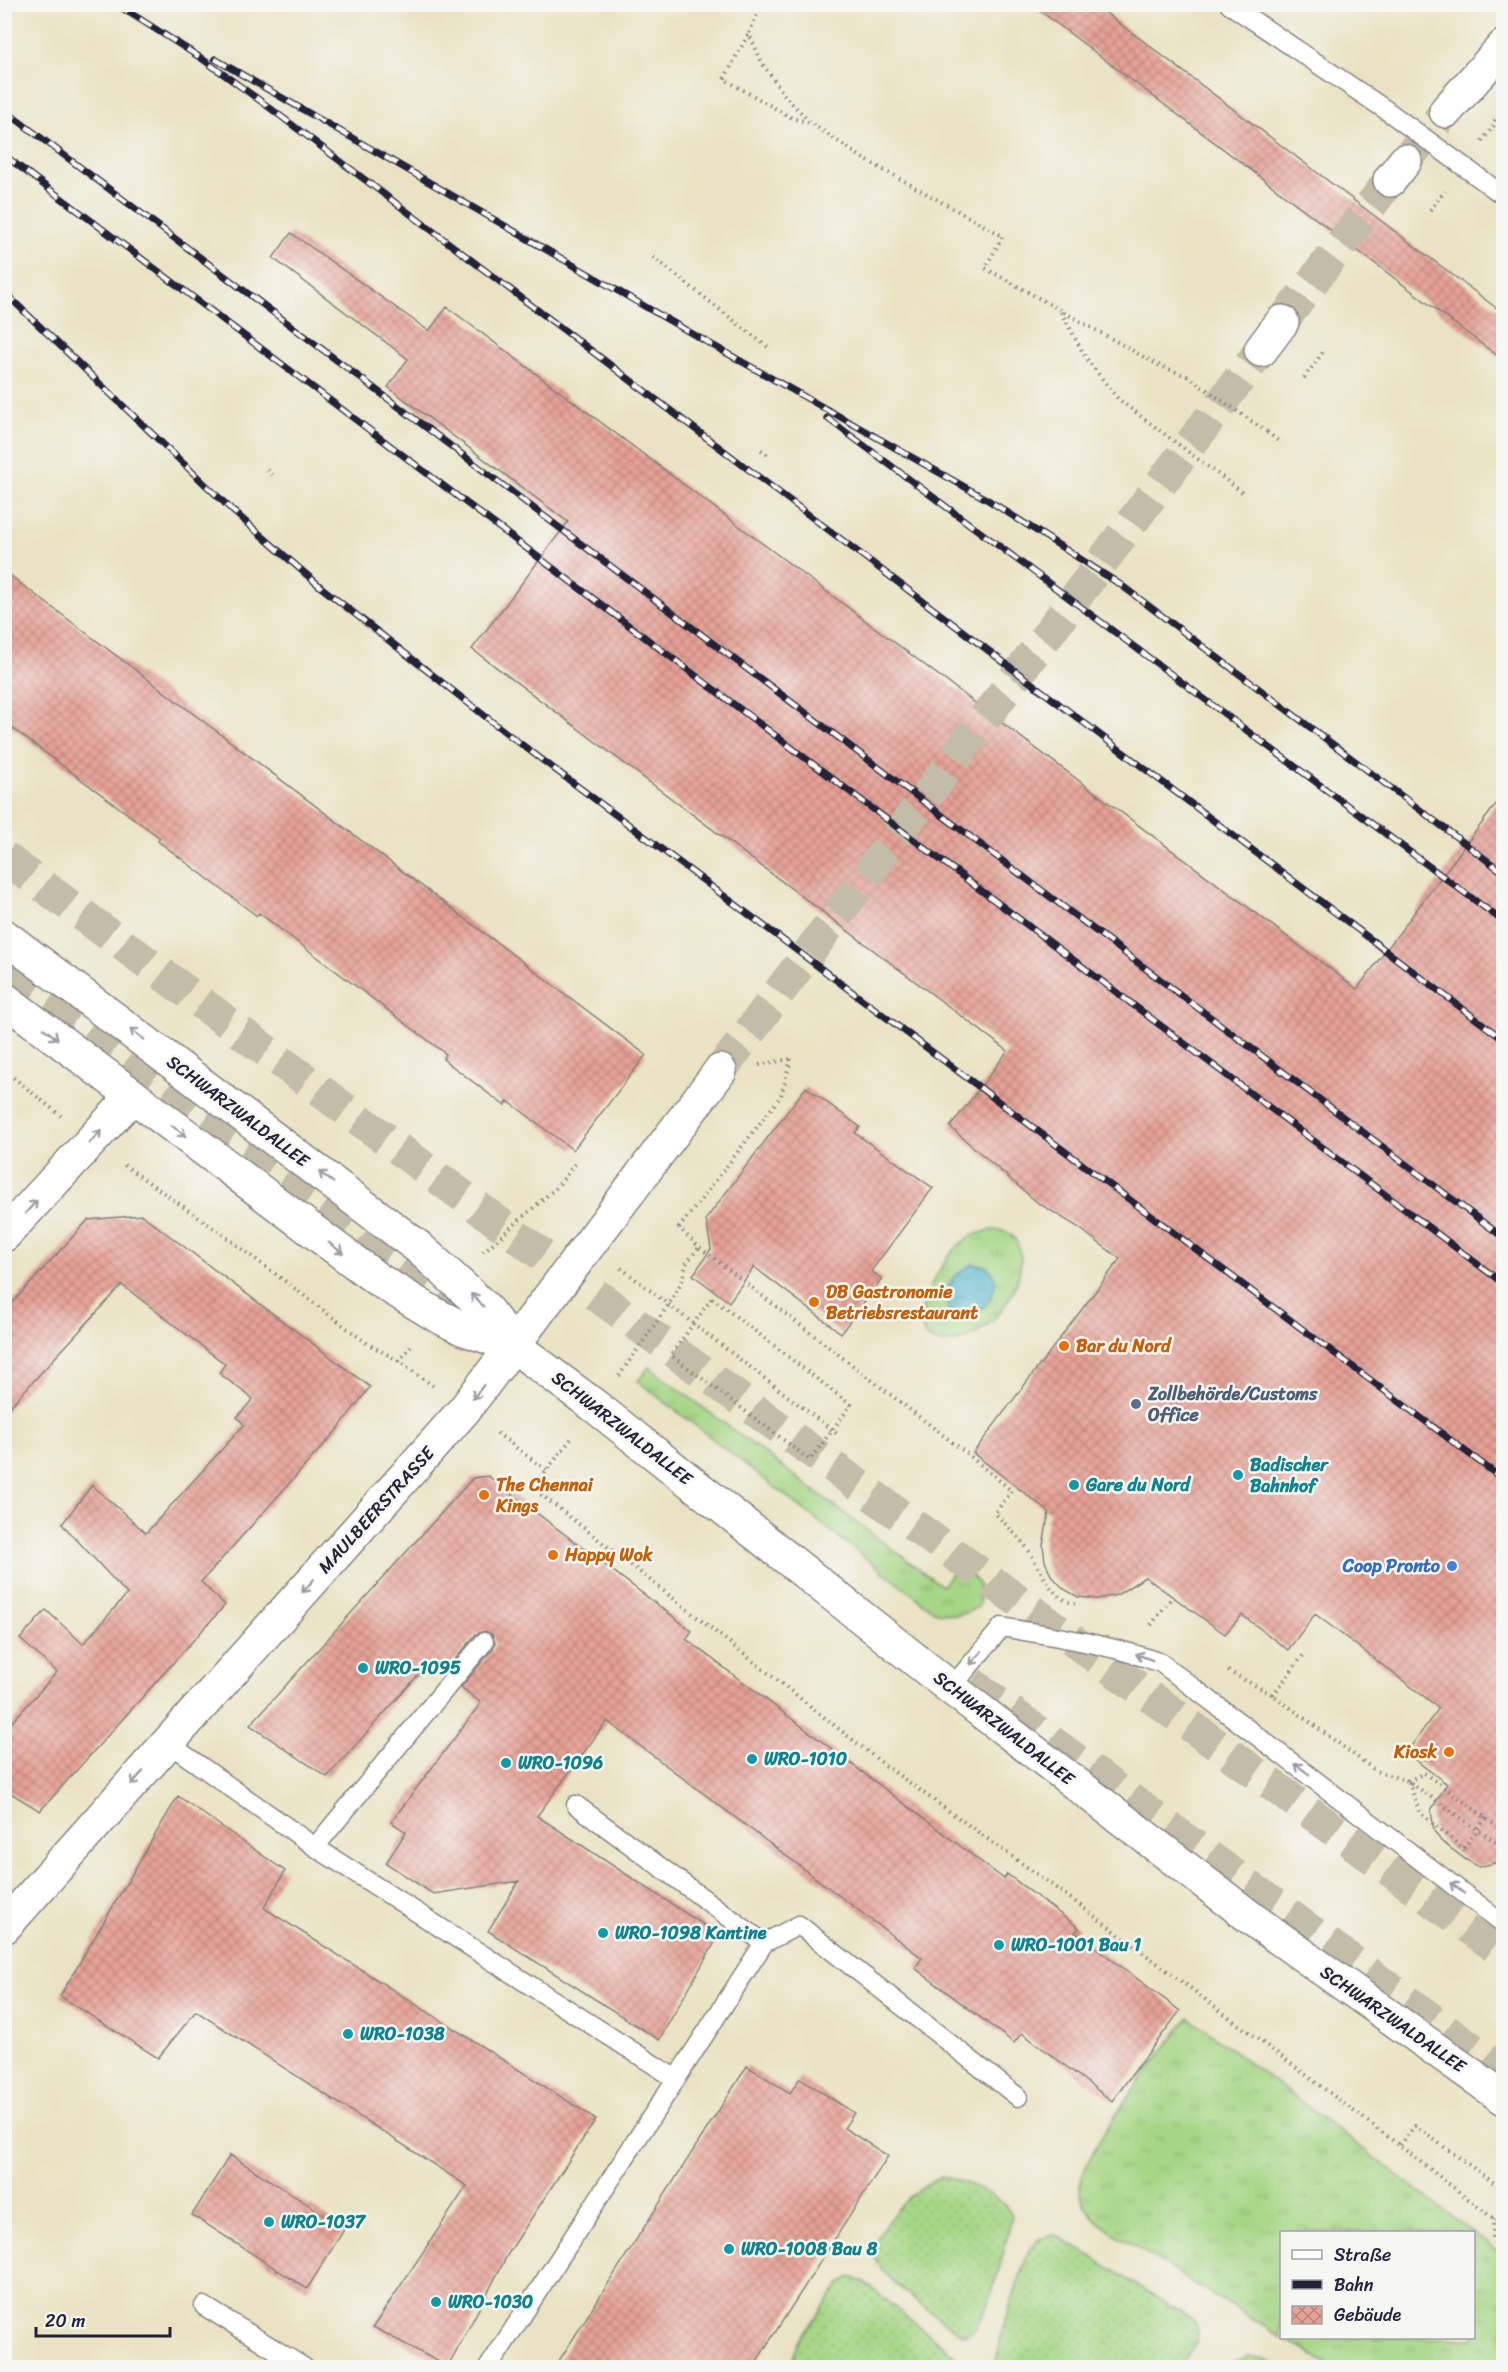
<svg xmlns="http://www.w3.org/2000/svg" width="1508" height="2372" font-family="Sriracha,sans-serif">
<defs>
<pattern id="grass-tufts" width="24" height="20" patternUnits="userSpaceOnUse" patternTransform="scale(1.5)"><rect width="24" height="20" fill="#a5d684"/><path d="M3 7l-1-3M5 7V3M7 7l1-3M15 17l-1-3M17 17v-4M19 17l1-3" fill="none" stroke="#8eb773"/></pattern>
<pattern id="garden-dots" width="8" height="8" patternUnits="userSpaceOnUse" patternTransform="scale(1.5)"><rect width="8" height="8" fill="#a5d684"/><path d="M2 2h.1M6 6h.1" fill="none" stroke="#8eb773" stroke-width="1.8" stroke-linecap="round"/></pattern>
<pattern id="water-ripples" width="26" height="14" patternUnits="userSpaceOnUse" patternTransform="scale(1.5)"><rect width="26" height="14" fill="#4bb2ca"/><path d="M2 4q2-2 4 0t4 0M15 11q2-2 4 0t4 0" fill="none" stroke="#3e90a5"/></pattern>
<pattern id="building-cross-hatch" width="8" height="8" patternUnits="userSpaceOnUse" patternTransform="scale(1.5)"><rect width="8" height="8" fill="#e7a296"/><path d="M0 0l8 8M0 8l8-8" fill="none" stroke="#bb847c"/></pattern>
</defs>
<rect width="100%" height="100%" fill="#f6f6f2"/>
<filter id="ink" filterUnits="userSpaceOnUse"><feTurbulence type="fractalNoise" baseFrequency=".0167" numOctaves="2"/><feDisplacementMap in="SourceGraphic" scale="12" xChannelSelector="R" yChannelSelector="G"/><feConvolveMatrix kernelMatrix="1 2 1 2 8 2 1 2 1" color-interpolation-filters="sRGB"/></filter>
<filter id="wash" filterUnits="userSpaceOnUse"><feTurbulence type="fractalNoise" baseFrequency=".008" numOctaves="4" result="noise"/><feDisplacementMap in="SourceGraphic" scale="24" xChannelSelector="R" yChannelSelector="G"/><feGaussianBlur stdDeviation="1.35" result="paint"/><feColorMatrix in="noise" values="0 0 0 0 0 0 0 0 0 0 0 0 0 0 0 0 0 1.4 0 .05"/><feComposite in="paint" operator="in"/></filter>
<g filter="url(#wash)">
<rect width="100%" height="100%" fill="#eae3c3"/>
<path fill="url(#grass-tufts)" stroke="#647c60" stroke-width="1.5" d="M 992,1230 C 996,1230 1002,1230 1006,1232 C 1011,1234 1016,1239 1018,1245 C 1033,1283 986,1344 946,1343 C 893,1342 938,1266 956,1248 C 967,1237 977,1233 992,1230 Z
M 649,1367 L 942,1586 L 958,1565 C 976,1579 983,1581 979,1606 C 961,1618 955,1616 934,1611 L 638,1381 Z
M 1189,2017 L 1503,2255 L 1503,2367 L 1333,2367 L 1283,2338 L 1474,2338 L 1474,2232 L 1282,2232 L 1281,2337 L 1113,2233 C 1099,2223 1082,2210 1080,2191 C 1077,2156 1164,2050 1189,2017 Z"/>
<path fill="url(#garden-dots)" stroke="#647c60" stroke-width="1.5" d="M 942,2177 C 961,2179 1003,2196 1012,2215 C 1007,2236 988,2334 964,2335 C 945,2322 874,2275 874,2252 C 874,2239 882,2230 889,2220 C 903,2201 921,2186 942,2177 Z
M 1053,2235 L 1063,2239 L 1193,2320 C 1204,2340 1192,2353 1178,2367 L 995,2367 L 1004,2324 L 1029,2250 L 1039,2239 Z
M 852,2277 L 866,2284 L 969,2367 L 789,2367 L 800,2340 L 841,2282 Z
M 1248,2356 L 1265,2359 L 1280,2367 L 1224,2367 Z"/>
<path fill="url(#water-ripples)" stroke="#366a82" stroke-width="1.5" d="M 973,1264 C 1019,1264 984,1334 949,1313 C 941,1289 951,1274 973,1264 Z"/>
<g id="blocks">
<path fill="url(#building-cross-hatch)" d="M 1031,4 L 1094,4 L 1503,313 L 1503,360 Z
M 291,233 L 429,331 L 447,307 L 1357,989 L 1503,795 L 1503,1861 L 1479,1867 L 1465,1859 L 1441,1841 L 1434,1831 L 1431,1810 L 1447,1784 L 1406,1753 L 1439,1708 L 1315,1614 L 1288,1650 L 1242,1615 L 1225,1634 L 1145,1577 L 1117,1595 L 1097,1599 L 1078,1597 L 1064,1589 L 1051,1575 L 1045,1561 L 1043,1545 L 1049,1512 L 973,1453 L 1120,1259 L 1078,1227 L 1038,1203 L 950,1127 L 1008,1051 L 472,649 L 568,522 L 388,387 L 408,359 L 273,258 Z
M 4,571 L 646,1055 L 573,1150 L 508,1101 L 505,1106 L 443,1059 L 446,1054 L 259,913 L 257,916 L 158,841 L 160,838 L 4,722 Z
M 806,1087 L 860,1127 L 855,1133 L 933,1188 L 871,1271 L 882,1279 L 841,1333 L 754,1267 L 729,1302 L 693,1275 L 711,1249 L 706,1219 Z
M 142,1215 L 370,1387 L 337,1430 L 201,1582 L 225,1605 L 40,1811 L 4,1789 L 4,1731 L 57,1672 L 20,1639 L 46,1610 L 83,1644 L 127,1594 L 62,1524 L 92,1485 L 146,1533 L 244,1425 L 237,1417 L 253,1399 L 219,1373 L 225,1364 L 122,1285 L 4,1413 L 4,1312 L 88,1220 Z
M 488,1476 L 692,1631 L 686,1639 L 1004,1879 L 1007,1874 L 1079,1928 L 1075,1932 L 1180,2011 L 1112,2101 L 1022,2033 L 1014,2043 L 915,1968 L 922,1958 L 607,1721 L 537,1816 L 719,1935 L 659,2040 L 488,1931 L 519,1881 L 433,1894 L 386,1863 L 406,1832 L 391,1822 L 481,1703 L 461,1687 L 493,1649 L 495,1643 L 492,1634 L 485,1631 L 476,1634 L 444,1673 L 430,1662 L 327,1777 L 250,1725 L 473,1478 Z
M 178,1796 L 285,1871 L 264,1908 L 596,2119 L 508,2254 L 448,2367 L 373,2327 L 467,2186 L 196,2011 L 158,2058 L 60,1996 Z
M 747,2066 L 790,2093 L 800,2078 L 854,2113 L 844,2128 L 888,2156 L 753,2367 L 555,2367 Z
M 230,2155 L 345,2228 L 307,2289 L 192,2215 Z"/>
</g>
</g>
<g filter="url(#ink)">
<use href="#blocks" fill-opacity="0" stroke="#86827f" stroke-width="1.5"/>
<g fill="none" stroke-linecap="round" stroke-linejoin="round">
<path stroke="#c2bca8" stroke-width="33" stroke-dasharray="33 16" stroke-linecap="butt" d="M 1405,161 L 1446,111
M 1282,322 L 1390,180
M 720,1071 L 1261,350"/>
<path stroke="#c2bca8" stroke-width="33" stroke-dasharray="33 16" stroke-linecap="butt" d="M 4,857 L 614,1308 L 1504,1953
M 4,979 L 485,1330
M 971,1683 L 1504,2072"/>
<defs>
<path id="service" d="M 1229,4 L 1386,110
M 1474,174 L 1504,196
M 951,1688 L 1002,1627 C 1056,1637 1109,1644 1161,1663 L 1504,1924
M 168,1743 L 315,1847 L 676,2079 L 488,2368
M 576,1805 L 764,1943 L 676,2079
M 315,1847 L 484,1642
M 764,1943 L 799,1925 L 1018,2097
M 204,2306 L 305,2368"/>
<path id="minor" d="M 1446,111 L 1504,46
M 1390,180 L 1405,161
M 1261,350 L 1282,322
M 4,1927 L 465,1409 L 720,1071"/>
<path id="tertiary" d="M 4,1235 L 133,1096"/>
<path id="primary" d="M 4,936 L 418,1247 L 484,1307 L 514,1346 L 596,1407 L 951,1688 L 1255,1921 L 1504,2098
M 4,999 L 377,1279 L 436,1315 L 464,1329 L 514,1346"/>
</defs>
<use href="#service" stroke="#86827f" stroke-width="21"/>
<use href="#minor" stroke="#86827f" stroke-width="36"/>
<use href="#tertiary" stroke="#86827f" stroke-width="36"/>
<use href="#primary" stroke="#86827f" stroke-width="36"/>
<path stroke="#86827f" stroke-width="4" stroke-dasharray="1.5 4.5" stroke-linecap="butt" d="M 761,4 L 749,34 L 762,63 L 785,96 L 811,123 L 864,159 L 1003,236 L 985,268 L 1160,366 L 1187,376
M 748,35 L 724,79 L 792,118 L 810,123
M 1482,141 L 1493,127 L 1496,117
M 1430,210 L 1445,191
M 653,257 L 770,349
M 1061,312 L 1086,358 L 1118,399 L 1243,493
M 1304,378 L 1323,352
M 1267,432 L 1278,441
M 761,450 L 768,455
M 267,470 L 272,475
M 791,1059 L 781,1096 L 679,1228 L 699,1247 L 961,1449 L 1012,1491 L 995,1513 C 1005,1524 1018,1536 1027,1548 C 1042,1569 1048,1597 1075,1604
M 759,1065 L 790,1059
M 4,1070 L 61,1116
M 124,1165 L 225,1236 L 368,1344 L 399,1361
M 483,1252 L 557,1187 L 577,1161
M 621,1268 L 837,1434
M 712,1298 L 851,1405 L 810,1460 L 671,1355 Z
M 411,1346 L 399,1361 L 433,1386
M 619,1376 L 669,1304 L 682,1281 L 686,1264 L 699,1247
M 497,1433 L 547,1471
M 571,1439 L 533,1488 L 886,1766 L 1081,1906 L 1399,2145 L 1504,2227
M 1151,1625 L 1173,1596
M 1228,1671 L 1273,1695 L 1376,1771 L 1408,1781 L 1504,1848
M 1273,1695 L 1305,1653
M 1408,1781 L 1424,1773 L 1504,1831
M 1409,1782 L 1420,1813 L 1465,1850
M 1464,1848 L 1488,1815
M 1399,2145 L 1415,2126 L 1504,2190
M 1504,2212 L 1493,2219 L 1493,2241 L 1504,2249"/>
<use href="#service" stroke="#fff" stroke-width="18"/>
<use href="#minor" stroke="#fff" stroke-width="33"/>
<use href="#tertiary" stroke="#fff" stroke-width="33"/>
<use href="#primary" stroke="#fff" stroke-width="33"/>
<defs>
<path id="rail" d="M 116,4 L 201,58 L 262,102 L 1504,1040
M 215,59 L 698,337 L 988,500 L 1121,585 L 1504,873
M 4,110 L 1504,1238
M 4,155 L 1504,1284
M 4,292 L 233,511 L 322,588 L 509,735 L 1504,1480
M 827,418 L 1504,922"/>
</defs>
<use href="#rail" stroke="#22223b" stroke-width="7"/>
<use href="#rail" stroke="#f6f6f2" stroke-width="4.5" stroke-dasharray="14" stroke-linecap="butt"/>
<defs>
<path id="service-bridge" d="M 1386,110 L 1474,174"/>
</defs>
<use href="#service-bridge" stroke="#86827f" stroke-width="21" stroke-linecap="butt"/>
<path stroke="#86827f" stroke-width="4" stroke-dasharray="1.5 4.5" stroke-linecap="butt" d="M 1187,376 L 1267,432"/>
<use href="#service-bridge" stroke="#fff" stroke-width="18"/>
</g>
<defs><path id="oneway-shaft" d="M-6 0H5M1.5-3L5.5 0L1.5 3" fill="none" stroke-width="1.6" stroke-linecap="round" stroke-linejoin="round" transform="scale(1.5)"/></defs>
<g stroke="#9c9ca7">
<use href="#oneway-shaft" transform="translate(51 1034) rotate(37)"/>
<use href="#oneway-shaft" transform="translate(137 1034) rotate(-143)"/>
<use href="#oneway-shaft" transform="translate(179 1131) rotate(37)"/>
<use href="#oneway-shaft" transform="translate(95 1137) rotate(-47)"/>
<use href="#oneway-shaft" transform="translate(326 1177) rotate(-143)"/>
<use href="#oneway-shaft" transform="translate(31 1207) rotate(-48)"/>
<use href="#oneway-shaft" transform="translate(336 1248) rotate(37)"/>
<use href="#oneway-shaft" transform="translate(477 1300) rotate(-135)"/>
<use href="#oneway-shaft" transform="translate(478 1392) rotate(128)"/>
<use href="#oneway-shaft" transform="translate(308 1586) rotate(132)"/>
<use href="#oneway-shaft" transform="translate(1144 1657) rotate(-159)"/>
<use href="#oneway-shaft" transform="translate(976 1658) rotate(130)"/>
<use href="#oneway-shaft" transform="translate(1302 1769) rotate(-143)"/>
<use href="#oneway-shaft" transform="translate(137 1778) rotate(132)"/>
<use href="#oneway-shaft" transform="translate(1457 1888) rotate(-142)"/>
</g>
</g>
<g fill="#e8710a" stroke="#f6f6f2" stroke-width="2">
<circle cx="814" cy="1302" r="6"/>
<circle cx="1064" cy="1346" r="6"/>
<circle cx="484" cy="1495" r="6"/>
<circle cx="553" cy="1555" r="6"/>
<circle cx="1449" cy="1752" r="6"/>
</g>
<circle fill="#5c6f8a" stroke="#f6f6f2" stroke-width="2" cx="1136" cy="1404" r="6"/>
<g fill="#0f9aa8" stroke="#f6f6f2" stroke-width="2">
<circle cx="1238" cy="1475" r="6"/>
<circle cx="1074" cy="1485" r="6"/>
<circle cx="363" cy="1668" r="6"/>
<circle cx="752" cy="1759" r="6"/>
<circle cx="506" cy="1763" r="6"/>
<circle cx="603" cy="1933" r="6"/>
<circle cx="999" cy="1945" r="6"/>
<circle cx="348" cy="2034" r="6"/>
<circle cx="269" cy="2222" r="6"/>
<circle cx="729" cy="2249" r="6"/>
<circle cx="436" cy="2302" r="6"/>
</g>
<circle fill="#3f7fe0" stroke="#f6f6f2" stroke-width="2" cx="1452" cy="1566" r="6"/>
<g text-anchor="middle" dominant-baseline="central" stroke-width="5" stroke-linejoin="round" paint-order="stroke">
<g font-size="18" fill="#22223b" stroke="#f6f6f2">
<text transform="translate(238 1111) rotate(37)">SCHWARZWALDALLEE</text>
<text transform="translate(622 1428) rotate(38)">SCHWARZWALDALLEE</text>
<text transform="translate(376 1510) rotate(-48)">MAULBEERSTRASSE</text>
<text transform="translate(1004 1728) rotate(38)">SCHWARZWALDALLEE</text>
<text transform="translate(1393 2019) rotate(35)">SCHWARZWALDALLEE</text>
</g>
<g font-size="18" font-weight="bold" fill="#c56008" stroke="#f6f6f2" text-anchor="start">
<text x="826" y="1292">DB Gastronomie<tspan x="826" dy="21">Betriebsrestaurant</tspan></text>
<text x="1076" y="1346">Bar du Nord</text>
<text x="496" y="1485">The Chennai<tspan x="496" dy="21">Kings</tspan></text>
<text x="565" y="1555">Happy Wok</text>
<text x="1437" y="1752" text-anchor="end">Kiosk</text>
</g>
<g font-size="18" font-weight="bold" fill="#4e5e75" stroke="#f6f6f2" text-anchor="start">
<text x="1148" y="1394">Zollbehörde/Customs<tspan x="1148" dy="21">Office</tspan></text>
</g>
<g font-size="18" font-weight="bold" fill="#0d838f" stroke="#f6f6f2" text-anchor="start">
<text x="1250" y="1465">Badischer<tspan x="1250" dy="21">Bahnhof</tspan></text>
<text x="1086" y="1485">Gare du Nord</text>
<text x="375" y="1668">WRO-1095</text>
<text x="764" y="1759">WRO-1010</text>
<text x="518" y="1763">WRO-1096</text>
<text x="615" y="1933">WRO-1098 Kantine</text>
<text x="1011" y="1945">WRO-1001 Bau 1</text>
<text x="360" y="2034">WRO-1038</text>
<text x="281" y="2222">WRO-1037</text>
<text x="741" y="2249">WRO-1008 Bau 8</text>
<text x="448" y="2302">WRO-1030</text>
</g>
<g font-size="18" font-weight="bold" fill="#366cbe" stroke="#f6f6f2" text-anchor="end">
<text x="1440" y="1566">Coop Pronto</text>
</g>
</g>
<rect width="1508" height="2372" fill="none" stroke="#f6f6f2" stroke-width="24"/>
<rect x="1280" y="2231" width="195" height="108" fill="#f6f6f2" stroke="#a1a1a9" stroke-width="1.5"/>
<rect x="1292" y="2250" width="30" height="9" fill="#ffffff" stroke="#a1a1a9" stroke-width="1.5"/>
<text x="1334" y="2261" font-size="18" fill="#22223b">Straße</text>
<rect x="1292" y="2280" width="30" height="9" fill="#22223b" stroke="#a1a1a9" stroke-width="1.5"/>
<text x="1334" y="2291" font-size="18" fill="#22223b">Bahn</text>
<rect x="1292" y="2306" width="30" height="18" fill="url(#building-cross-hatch)" stroke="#a1a1a9" stroke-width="1.5"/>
<text x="1334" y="2321" font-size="18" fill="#22223b">Gebäude</text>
<path d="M36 2327v9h134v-9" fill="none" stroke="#22223b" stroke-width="3"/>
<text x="45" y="2327" font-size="18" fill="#22223b" stroke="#f6f6f2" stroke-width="4.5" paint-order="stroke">20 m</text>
</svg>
